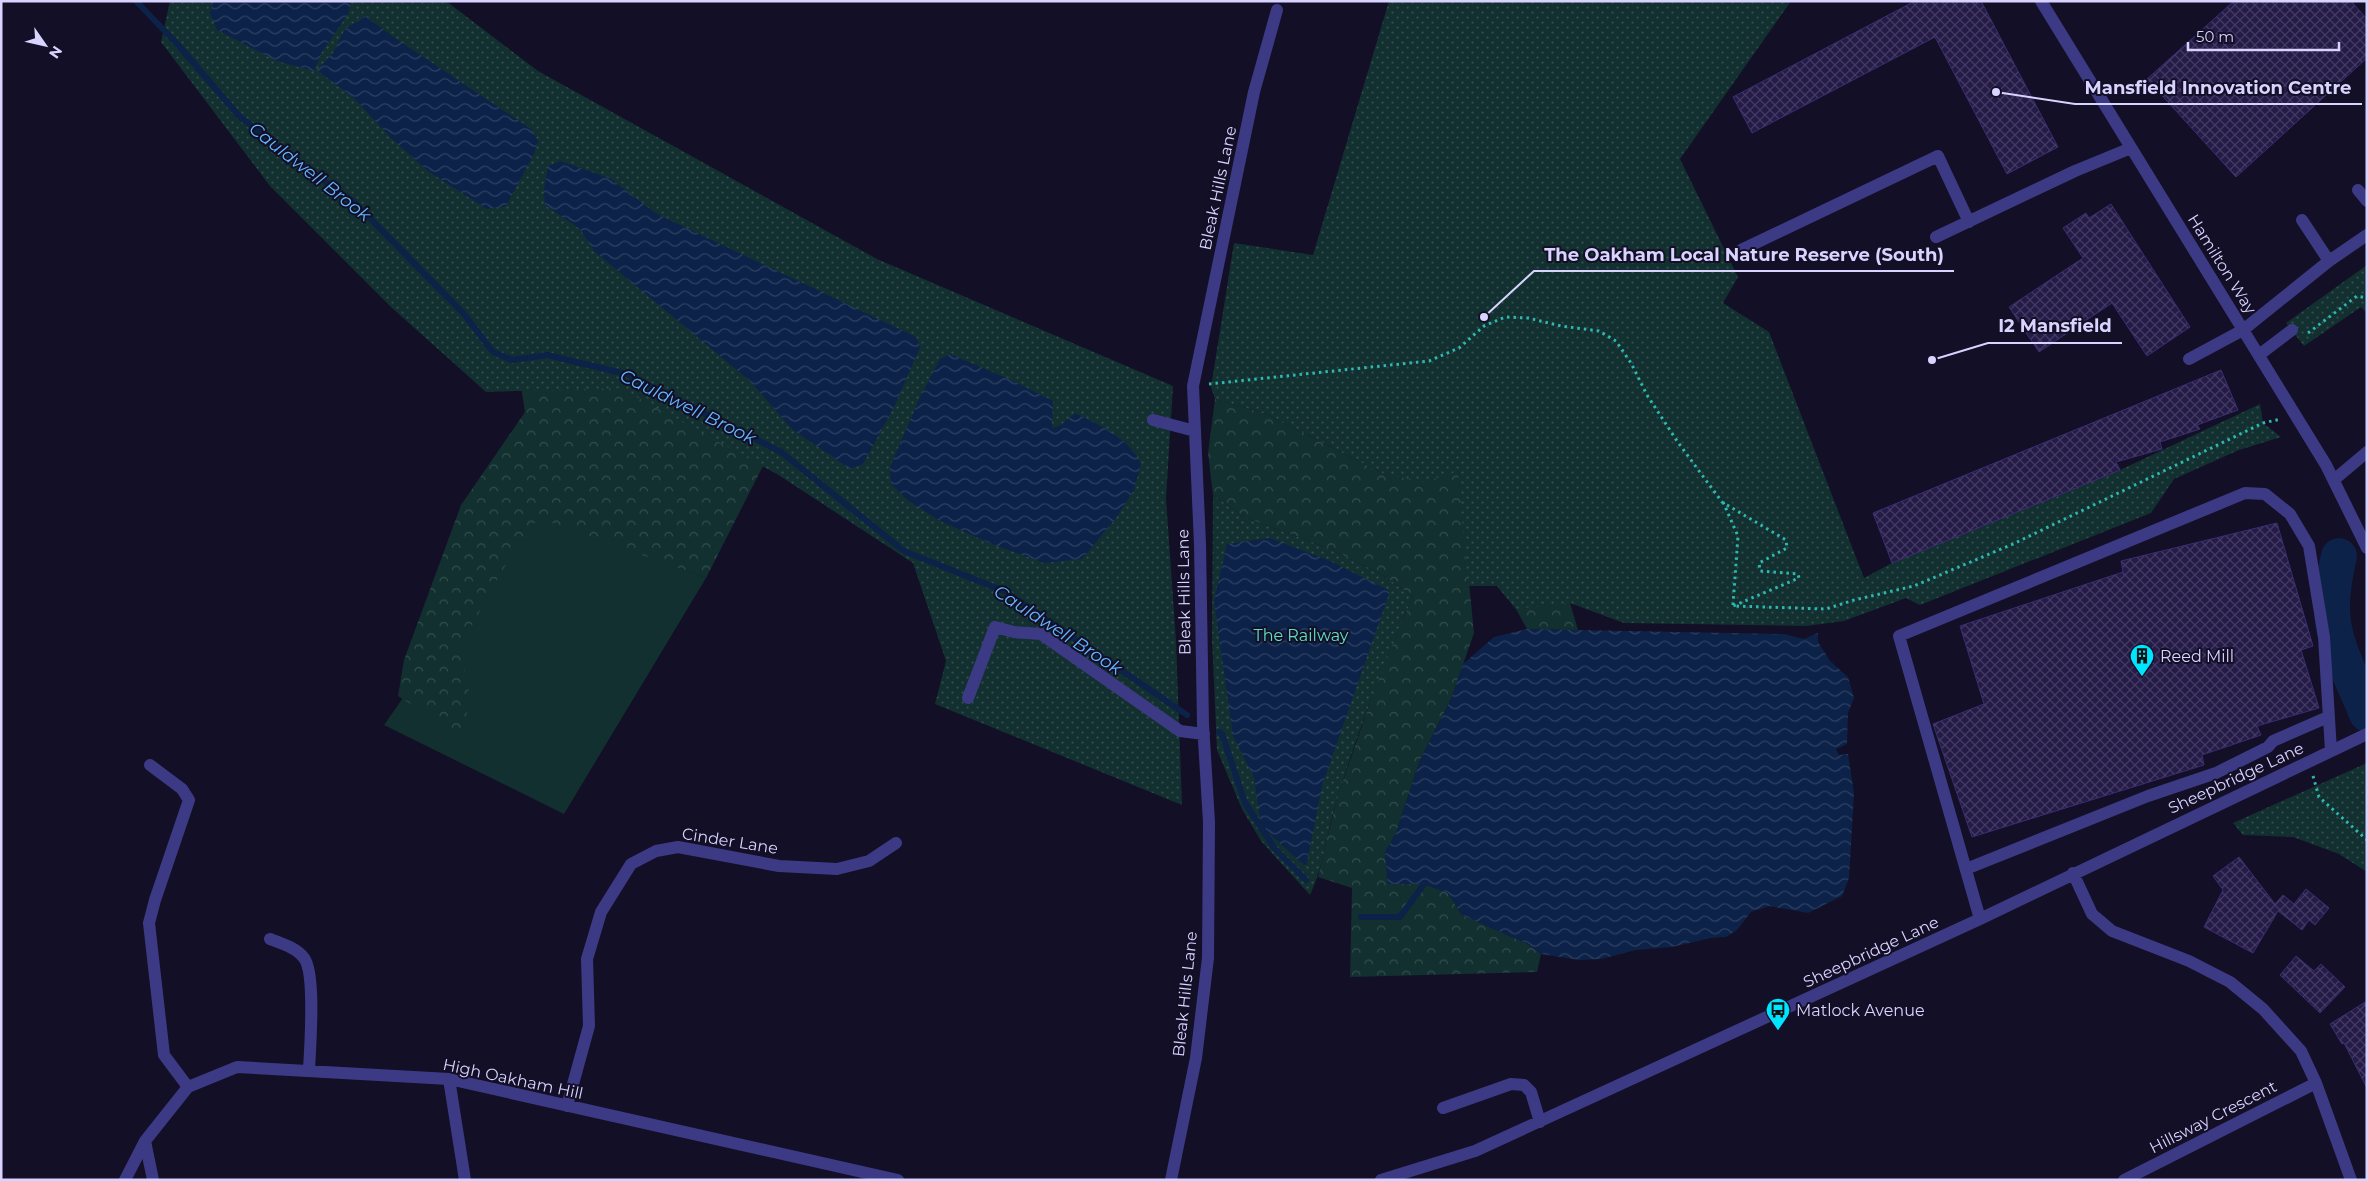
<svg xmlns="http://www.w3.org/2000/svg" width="2368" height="1181" font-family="Montserrat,sans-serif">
<defs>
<pattern id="forest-crowns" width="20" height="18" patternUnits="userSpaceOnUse" patternTransform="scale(1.25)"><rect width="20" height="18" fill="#12302f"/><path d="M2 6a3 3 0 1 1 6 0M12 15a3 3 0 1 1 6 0" fill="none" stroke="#344d4e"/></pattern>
<pattern id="park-dots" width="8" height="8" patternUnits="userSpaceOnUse" patternTransform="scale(1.25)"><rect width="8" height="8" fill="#12302f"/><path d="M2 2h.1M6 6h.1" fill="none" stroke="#344d4e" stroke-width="1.8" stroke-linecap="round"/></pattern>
<pattern id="water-waves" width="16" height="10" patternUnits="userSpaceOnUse" patternTransform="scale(1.25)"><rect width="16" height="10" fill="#0c2248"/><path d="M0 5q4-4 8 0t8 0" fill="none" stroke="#2f4163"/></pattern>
<pattern id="building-cross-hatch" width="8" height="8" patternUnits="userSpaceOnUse" patternTransform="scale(1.25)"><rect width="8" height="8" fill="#241b47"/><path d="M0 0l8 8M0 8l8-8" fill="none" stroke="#433b63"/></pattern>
</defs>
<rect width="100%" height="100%" fill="#130f26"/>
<path fill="#12302f" d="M 531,514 L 706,578 L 564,814 L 384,725 Z"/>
<path fill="url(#forest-crowns)" d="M 619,291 L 777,474 L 763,466 L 706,578 L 538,518 L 502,571 L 460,647 L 470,697 L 462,737 L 398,696 L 404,660 L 461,505 L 525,412 L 518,368 Z
M 1215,399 L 1266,414 L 1384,474 L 1458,470 L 1474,633 L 1451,699 L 1420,760 L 1396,833 L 1385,853 L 1388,883 L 1424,884 L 1448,893 L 1462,915 L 1526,943 L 1541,954 L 1537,972 L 1350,977 L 1352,888 L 1318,877 L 1337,798 L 1380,674 L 1413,596 L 1381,574 L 1328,548 L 1246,518 L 1213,495 L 1208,453 Z
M 1571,581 L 1570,603 L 1578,630 L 1527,629 L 1516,609 L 1497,586 Z"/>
<path fill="url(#park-dots)" d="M 170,1 L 446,1 L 538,71 L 877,259 L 1173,386 L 1166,498 L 1176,641 L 1182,805 L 935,704 L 946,661 L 913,563 L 777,474 L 620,388 L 486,392 L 391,307 L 270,186 L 161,42 Z
M 1389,1 L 1791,1 L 1680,159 L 1738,277 L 1723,303 L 1769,332 L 1864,578 L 1892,563 L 2120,470 L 2260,404 L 2263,423 L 2281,437 L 2239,450 L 2174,479 L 2151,513 L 1920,605 L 1906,598 L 1844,621 L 1806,626 L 1624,623 L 1570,603 L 1516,609 L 1497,586 L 1468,586 L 1458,471 L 1425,482 L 1384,474 L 1266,414 L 1215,399 L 1211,387 L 1234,243 L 1313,255 Z
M 2367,265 L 2367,313 L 2361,307 L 2304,346 L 2286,323 Z
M 1213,495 L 1246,518 L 1328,548 L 1381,574 L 1413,596 C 1385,662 1359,728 1338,796 C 1327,829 1325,863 1310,895 L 1261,841 L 1242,809 L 1217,750 L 1212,639 Z
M 2367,763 L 2367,872 L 2339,854 L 2293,837 L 2243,835 L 2233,823 Z"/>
<path fill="url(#water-waves)" d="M 214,1 L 351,1 L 348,14 L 322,52 L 314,71 L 277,61 L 217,30 L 210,13 Z
M 365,16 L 395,38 L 531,129 L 538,141 L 534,154 L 506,206 L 487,209 L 428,171 L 392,139 L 356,100 L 317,70 L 333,53 L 345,29 Z
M 561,161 L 611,179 L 655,213 L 916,337 L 920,347 L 895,405 L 863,464 L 850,469 L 792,429 L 749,380 L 594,251 L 580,229 L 545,205 L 544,189 L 548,166 Z
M 950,354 L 1009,379 L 1053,401 L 1052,428 L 1061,425 L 1075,413 C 1101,426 1128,437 1141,464 L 1134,490 L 1116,518 L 1082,559 L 1044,563 L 992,544 L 942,522 L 910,502 L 891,484 L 890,467 L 920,397 L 940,359 Z
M 1269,538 L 1328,560 L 1390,591 L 1322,786 L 1306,867 L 1261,826 L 1254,777 L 1233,736 L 1214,601 L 1227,544 Z
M 1527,629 L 1784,634 L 1804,639 L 1818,633 L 1818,642 L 1830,661 L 1848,677 L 1854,698 L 1848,713 L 1847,744 L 1836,749 L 1839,755 L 1848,754 L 1854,793 L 1849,878 L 1842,896 L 1808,913 L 1769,906 L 1751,912 L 1737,930 L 1726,937 L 1711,938 L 1672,947 L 1636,950 L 1601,959 L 1579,960 L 1541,954 L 1526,943 L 1462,915 L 1448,893 L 1424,884 L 1388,884 L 1385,853 L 1396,833 L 1420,760 L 1451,699 L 1463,664 L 1494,637 Z"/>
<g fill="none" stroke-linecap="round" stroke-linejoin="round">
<path stroke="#0c2248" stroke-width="6" d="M 136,1 L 179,46 L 239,116 L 300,164 L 354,202 L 464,314 L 493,352 L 512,360 L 547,355 L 626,374 L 781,452 L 904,551 L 1006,592 L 1187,715
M 1219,732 L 1222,734 L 1245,803 L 1275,849 L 1306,880
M 1361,917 L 1400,917 L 1424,884"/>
<path stroke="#0c2248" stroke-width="36" d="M 2339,556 C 2334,577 2330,600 2333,622 C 2337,653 2356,685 2367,714"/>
</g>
<path fill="url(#building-cross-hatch)" stroke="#3b2d73" d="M 1915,1 L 1981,1 L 2058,147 L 2007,174 L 1935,37 L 1752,133 L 1733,97 Z
M 2234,1 L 2351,1 L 2367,19 L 2367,58 L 2236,177 L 2147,79 Z
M 2111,204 L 2190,327 L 2147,356 L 2112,303 L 2039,352 L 2009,307 L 2083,258 L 2063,228 L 2086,213 L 2089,218 Z
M 2221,370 L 2238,410 L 2197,425 L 2200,429 L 2160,442 L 2162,449 L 2116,462 L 2120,470 L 1892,563 L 1873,513 Z
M 2277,523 L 2313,646 L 2301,650 L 2319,708 L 2257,726 L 2261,735 L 2202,755 L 2204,765 L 1972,837 L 1933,724 L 1984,704 L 1960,626 L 2123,572 L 2121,561 Z
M 2239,857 L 2275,904 L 2283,895 L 2294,904 L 2306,889 L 2329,908 L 2315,925 L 2309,920 L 2302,930 L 2278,911 L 2253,953 L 2204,927 L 2223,890 L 2213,876 Z
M 2296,956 L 2314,971 L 2321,964 L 2345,987 L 2320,1013 L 2280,975 Z
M 2367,1001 L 2367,1088 L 2344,1043 L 2342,1044 L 2330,1024 Z"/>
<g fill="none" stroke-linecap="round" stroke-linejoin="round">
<path stroke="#2fb8b0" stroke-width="3" stroke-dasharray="2.5 4" stroke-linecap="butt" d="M 2308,333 L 2357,296 L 2367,298
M 1209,384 L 1429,361 L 1459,348 L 1484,326 L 1505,317 L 1528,318 L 1561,326 L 1599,331 L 1616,341 L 1631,363 L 1647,395 L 1677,441 L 1722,502 L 1786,540 L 1787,548 L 1759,563 L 1760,571 L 1798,574 L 1799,578 L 1733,606 L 1826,609 L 1854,600 L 1914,586 L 2013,544 L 2263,423 L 2281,419
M 1723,502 L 1738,536 L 1733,605
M 2313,776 L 2319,797 L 2367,840"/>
<path stroke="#3d3a85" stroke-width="12" d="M 2041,1 L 2326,465 L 2367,548
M 2358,190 L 2367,201
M 2302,220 L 2329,261
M 1936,237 L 2075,171 L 2131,148
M 1741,250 L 1938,156 L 1969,222
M 2259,355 L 2292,330
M 2189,359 L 2243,330 L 2329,261 L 2367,235
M 1153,420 L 1195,431
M 2335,479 L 2367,452
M 968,698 L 995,627 L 1014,632 L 1041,634 L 1180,731 L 1204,734
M 150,765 L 182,789 L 189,800 L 155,900 L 149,923 L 164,1055 L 188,1087
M 1966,869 L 2148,796 L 2216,773 L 2268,747 L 2273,741 L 2328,717
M 2073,873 L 2092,914 L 2112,931 L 2189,961 L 2230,982 L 2263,1009 L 2301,1051 L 2316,1083 L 2351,1180
M 1980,919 L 1899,636 L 2245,493 L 2265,494 L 2290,514 L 2309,546 L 2324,637 L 2331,751
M 270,939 C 281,943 297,948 304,958 C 316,973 310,1048 309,1070
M 449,1079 L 465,1180
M 567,1106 L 589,1026 L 587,959 L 601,912 L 631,864 L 656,851 L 678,847 L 779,866 L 837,869 L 869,861 L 896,843
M 1443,1108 L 1511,1084 L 1524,1085 L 1531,1092 L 1540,1122
M 145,1141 L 153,1180
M 125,1180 L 145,1141 L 188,1087 L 237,1067 L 449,1079 L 898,1180
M 1171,1180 L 1196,1058 L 1208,958 L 1209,822 L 1203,724 L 1200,544 L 1193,386 L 1254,92 L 1277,10
M 1381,1180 L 1475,1151 L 1980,919 L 2367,734
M 2124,1180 L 2316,1083"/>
</g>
<defs>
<symbol id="building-pin" viewBox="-11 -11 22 30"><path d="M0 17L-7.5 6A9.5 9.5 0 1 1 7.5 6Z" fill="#00e5ff" stroke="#130f26"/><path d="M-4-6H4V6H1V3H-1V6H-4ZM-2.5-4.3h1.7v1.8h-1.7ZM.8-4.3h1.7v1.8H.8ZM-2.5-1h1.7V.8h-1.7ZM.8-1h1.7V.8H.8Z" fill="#111"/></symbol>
<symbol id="bus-pin" viewBox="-11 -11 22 30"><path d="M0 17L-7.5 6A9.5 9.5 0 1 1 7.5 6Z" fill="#00e5ff" stroke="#130f26"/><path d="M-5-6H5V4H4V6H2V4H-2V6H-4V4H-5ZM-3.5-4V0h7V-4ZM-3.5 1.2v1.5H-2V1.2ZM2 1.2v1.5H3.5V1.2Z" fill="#111"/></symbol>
</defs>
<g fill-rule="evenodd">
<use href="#building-pin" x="2128" y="642" width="28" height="38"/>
<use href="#bus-pin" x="1764" y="996" width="28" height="38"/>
</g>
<g text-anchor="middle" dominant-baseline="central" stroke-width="4" stroke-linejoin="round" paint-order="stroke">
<g font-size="16" fill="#d9d4ff" stroke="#130f26">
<text transform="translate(1218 188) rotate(-78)">Bleak Hills Lane</text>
<text transform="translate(2222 264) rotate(58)">Hamilton Way</text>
<text transform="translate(1184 592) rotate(-91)">Bleak Hills Lane</text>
<text transform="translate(2236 778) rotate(-25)">Sheepbridge Lane</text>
<text transform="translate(730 841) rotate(9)">Cinder Lane</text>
<text transform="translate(1871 952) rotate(-25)">Sheepbridge Lane</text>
<text transform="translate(1185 994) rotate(-84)">Bleak Hills Lane</text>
<text transform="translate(513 1079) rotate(12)">High Oakham Hill</text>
<text transform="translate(2213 1117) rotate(-27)">Hillsway Crescent</text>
</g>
<g font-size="16" fill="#5fe0c0" stroke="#130f26">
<text x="1301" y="635">The Railway</text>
</g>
<g font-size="16" fill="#d9d4ff" stroke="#130f26" text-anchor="start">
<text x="2160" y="656">Reed Mill</text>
<text x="1796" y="1010">Matlock Avenue</text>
</g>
<g font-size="18" font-style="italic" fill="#62b6ff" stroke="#130f26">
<text transform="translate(310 172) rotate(38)">Cauldwell Brook</text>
<text transform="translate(688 407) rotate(26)">Cauldwell Brook</text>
<text transform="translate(1058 630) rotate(33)">Cauldwell Brook</text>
</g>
</g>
<path fill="none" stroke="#d9d4ff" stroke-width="2" d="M1996 92L2075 104H2362M1484 317L1534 271H1954M1932 360L1988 343H2122"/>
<g fill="#d9d4ff" stroke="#130f26" stroke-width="2">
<circle cx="1996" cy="92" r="5"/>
<circle cx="1484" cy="317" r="5"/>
<circle cx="1932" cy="360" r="5"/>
</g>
<g font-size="18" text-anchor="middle" font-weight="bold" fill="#d9d4ff" stroke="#130f26" stroke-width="4" stroke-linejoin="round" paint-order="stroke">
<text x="2218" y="94">Mansfield Innovation Centre</text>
<text x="1744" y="261">The Oakham Local Nature Reserve (South)</text>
<text x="2055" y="332">I2 Mansfield</text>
</g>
<rect width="2368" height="1181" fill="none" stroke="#d9d4ff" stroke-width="5"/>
<g transform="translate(45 45) rotate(124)" stroke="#130f26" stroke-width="4" paint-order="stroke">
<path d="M0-4L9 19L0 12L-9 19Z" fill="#d9d4ff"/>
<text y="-8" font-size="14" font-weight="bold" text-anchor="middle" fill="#d9d4ff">N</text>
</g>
<path d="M2188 42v8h151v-8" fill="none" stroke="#d9d4ff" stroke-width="2.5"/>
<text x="2196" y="42" font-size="15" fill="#d9d4ff" stroke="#130f26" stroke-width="4" paint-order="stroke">50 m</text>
</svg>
